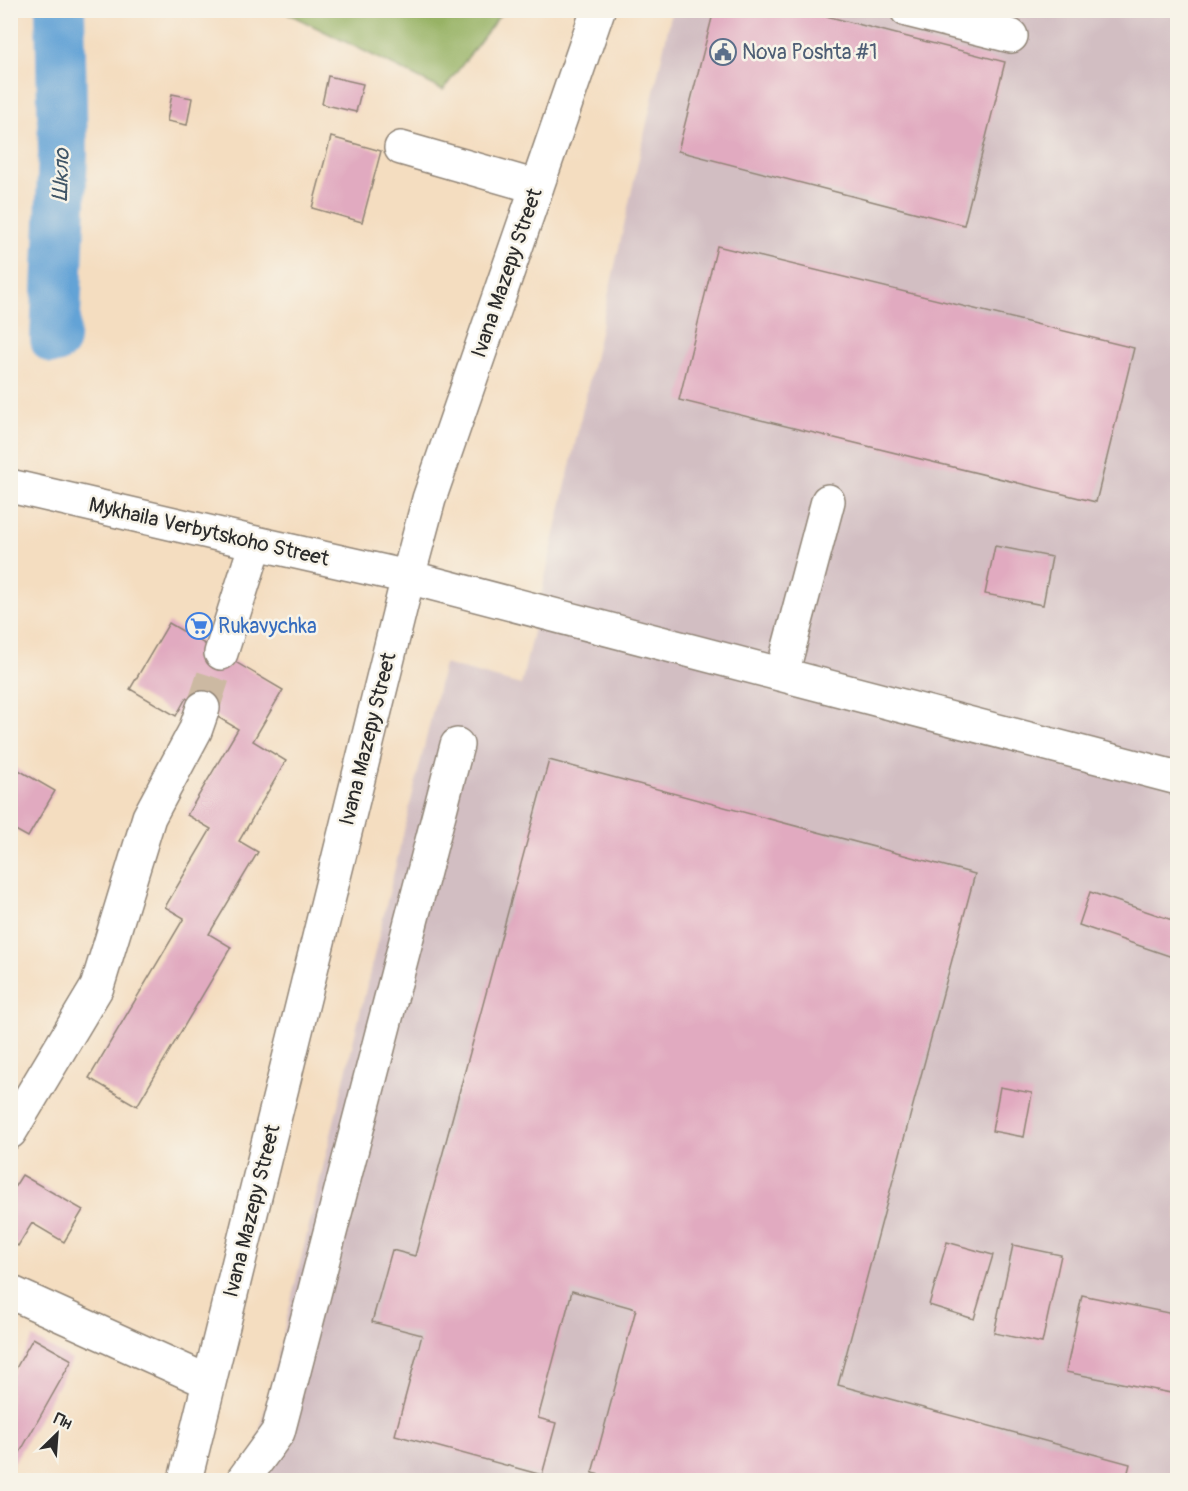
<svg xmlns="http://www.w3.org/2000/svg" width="1188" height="1491" font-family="Pangolin,sans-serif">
<rect width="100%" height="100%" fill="#f7f3e8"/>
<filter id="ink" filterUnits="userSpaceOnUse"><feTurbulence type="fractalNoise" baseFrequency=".0167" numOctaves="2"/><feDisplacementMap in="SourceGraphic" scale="12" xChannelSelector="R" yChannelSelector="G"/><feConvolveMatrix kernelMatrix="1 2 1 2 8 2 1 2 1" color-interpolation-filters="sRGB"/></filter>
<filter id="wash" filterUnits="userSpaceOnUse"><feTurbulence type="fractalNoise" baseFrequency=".008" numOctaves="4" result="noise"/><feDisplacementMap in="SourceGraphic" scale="24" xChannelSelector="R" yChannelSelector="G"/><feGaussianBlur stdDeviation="1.35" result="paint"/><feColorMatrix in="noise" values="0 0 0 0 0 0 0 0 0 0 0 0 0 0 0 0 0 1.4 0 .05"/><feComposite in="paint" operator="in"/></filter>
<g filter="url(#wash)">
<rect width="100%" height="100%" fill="#f4ddc0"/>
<path fill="#d2bec2" d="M 672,11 L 1177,11 L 1177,1480 L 248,1480 L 444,664 L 521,685 Z"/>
<path fill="#97b265" stroke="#616e48" stroke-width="1.5" d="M 283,11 L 503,10 L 503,11 L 443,90 Z"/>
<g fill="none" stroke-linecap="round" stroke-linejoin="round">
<path stroke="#64a3d6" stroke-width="50" d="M 55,339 L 63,153 L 60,10"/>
</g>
<g id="blocks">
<path fill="#e1aac0" d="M 714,10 L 803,10 L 1005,62 L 964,225 L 678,151 Z
M 328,76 L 363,84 L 356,112 L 322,104 Z
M 172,94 L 192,98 L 187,125 L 167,121 Z
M 331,137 L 381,151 L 362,222 L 312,208 Z
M 717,246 L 1134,348 L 1096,502 L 679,400 Z
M 995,546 L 1052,557 L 1043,605 L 985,594 Z
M 169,623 L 283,690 L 253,741 L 286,761 L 239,841 L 258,852 L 209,934 L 231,947 L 137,1106 L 89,1078 L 184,918 L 165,907 L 211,829 L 187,815 L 238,729 L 186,698 L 176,716 L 130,689 Z
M 549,760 L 975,874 L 838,1385 L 1130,1464 L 1126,1480 L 619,1480 L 592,1473 L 636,1309 L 572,1291 L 538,1418 L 556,1423 L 542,1475 L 395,1435 L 422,1335 L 372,1322 L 392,1250 L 415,1256 Z
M 10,765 L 55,791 L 28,837 L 10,827 Z
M 1090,892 L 1178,922 L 1178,959 L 1079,925 Z
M 1000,1087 L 1032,1093 L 1024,1137 L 992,1131 Z
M 22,1175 L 83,1210 L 64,1242 L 32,1223 L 18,1246 L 10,1241 L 10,1194 Z
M 947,1242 L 993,1255 L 974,1319 L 929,1305 Z
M 1013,1245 L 1061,1255 L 1042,1343 L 994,1333 Z
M 1082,1295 L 1178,1315 L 1178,1363 L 1171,1393 L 1066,1372 Z
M 33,1338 L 72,1360 L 10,1470 L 10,1379 Z"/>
</g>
</g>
<g filter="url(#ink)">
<use href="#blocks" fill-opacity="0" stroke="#908476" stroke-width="1.5"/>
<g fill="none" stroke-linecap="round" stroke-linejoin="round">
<path stroke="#ccb9a2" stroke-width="33" stroke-dasharray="33 16" stroke-linecap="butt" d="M 203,708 L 221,653"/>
<defs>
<path id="minor" d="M 907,10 L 1011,36
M 401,148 L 537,187
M 10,486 L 256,543 L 408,577 L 1178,778
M 221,653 L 256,543
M 782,674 L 828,501
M 10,1132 L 97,987 L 149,817 L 195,731 L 203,708
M 10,1292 L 209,1382
M 185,1480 L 408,577 L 429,499 L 598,10
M 243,1480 L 278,1432 L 457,745"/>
</defs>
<use href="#minor" stroke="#908476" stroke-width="36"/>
<use href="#minor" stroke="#fff" stroke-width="33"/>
</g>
</g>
<defs>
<symbol id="civic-ring" viewBox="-11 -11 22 22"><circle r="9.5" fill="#f7f3e8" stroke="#5c6f8a" stroke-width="1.5"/><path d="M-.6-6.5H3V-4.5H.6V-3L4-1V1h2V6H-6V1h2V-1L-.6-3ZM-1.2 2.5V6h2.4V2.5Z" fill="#5c6f8a"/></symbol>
<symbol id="supermarket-ring" viewBox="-11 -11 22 22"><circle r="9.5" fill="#f7f3e8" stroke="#3f7fe0" stroke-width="1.5"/><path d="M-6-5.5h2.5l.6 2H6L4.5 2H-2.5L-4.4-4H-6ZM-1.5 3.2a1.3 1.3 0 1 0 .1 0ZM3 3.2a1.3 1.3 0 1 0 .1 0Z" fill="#3f7fe0"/></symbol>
</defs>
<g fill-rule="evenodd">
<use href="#civic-ring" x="708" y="37" width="30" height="30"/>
<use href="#supermarket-ring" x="184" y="611" width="30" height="30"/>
</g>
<g text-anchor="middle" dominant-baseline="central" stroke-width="5" stroke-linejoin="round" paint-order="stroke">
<g font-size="21" fill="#4e5e75" stroke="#f7f3e8" text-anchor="start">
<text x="742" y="52">Nova Poshta #1</text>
</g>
<g font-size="21" fill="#2b2b2b" stroke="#f7f3e8">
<text transform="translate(507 273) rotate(-71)">Ivana Mazepy Street</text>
<text transform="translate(209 532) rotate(13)">Mykhaila Verbytskoho Street</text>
<text transform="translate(368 739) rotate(-76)">Ivana Mazepy Street</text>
<text transform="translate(252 1211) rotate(-76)">Ivana Mazepy Street</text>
</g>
<g font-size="21" fill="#366cbe" stroke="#f7f3e8" text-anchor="start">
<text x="218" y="626">Rukavychka</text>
</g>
<g font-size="22" font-style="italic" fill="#3f5567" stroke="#f7f3e8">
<text transform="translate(61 175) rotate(-88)">Шкло</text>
</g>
</g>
<rect width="1188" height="1491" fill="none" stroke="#f7f3e8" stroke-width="36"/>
<g transform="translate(57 1434) rotate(25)" stroke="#f7f3e8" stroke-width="4.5" paint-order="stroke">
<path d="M0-4.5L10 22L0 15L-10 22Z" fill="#2b2b2b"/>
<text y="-9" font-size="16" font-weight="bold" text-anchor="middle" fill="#2b2b2b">Пн</text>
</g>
</svg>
